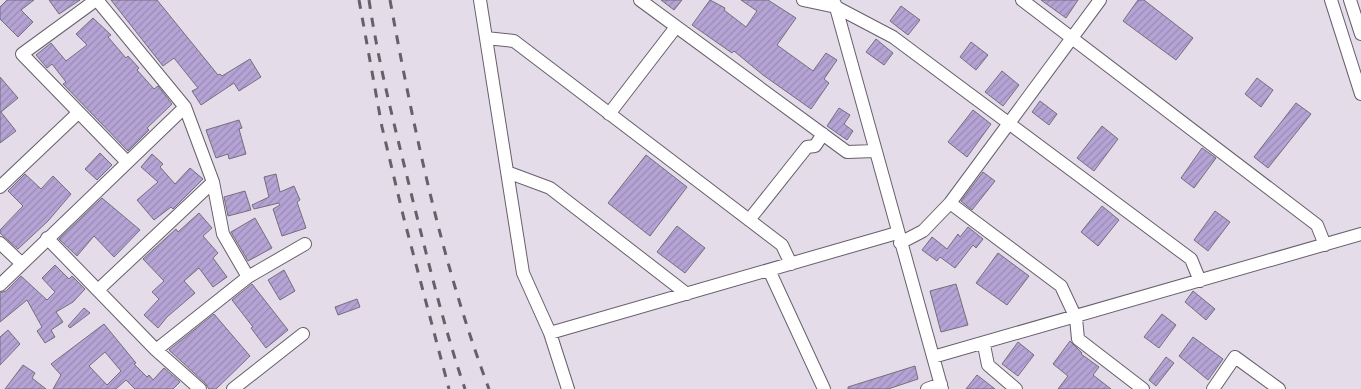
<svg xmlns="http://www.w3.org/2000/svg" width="1361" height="389" font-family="'PT Sans Narrow',sans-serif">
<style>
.building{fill:url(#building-hatch);stroke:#736f7c;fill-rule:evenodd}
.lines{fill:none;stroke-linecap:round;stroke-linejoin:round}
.minor-casing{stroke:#675f6b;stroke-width:14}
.minor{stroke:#fff;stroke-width:12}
.rail{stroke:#666169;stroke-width:3;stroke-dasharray:9 9;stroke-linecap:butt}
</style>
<defs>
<pattern id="building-hatch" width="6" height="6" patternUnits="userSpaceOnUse" patternTransform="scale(1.25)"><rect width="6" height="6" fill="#b4a3d4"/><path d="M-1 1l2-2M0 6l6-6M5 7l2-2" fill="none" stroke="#9a8bb5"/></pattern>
</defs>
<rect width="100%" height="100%" fill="#e5dcea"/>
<path class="building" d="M7,0H34L21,10L33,22L18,37L0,19V7Z
M49,0H80L59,14Z
M111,0H157L218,75L220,74L222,76L250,59L261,77L239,91L234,83L201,105L192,91L198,88L174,58L163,66Z
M661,0H682L674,10Z
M710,0L725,8L724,10L746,27L757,11L741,0H768L796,18L777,45L813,71L826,53L837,60L824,79L829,83L811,109L763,75L734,51L732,53L692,25Z
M1041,0H1078L1066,18Z
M1138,0H1144L1193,38L1176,60L1123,21Z
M901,6L920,20L908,35L890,21Z
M93,18L111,35L108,37L126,58L128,56L139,68L137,70L154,89L158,86L172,104L147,128L149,130L128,151L65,86L63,84L66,82L52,64L47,68L36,55L51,43L66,61L87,45L76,34Z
M876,39L893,53L884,65L866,52Z
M971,42L988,55L976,70L960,57Z
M1002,71L1019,85L1003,106L985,92Z
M0,77L18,98L1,112L16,131L0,143Z
M1257,78L1273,90L1261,107L1245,94Z
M1040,101L1057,114L1049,125L1032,112Z
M1296,103L1311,114L1268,168L1254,157Z
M839,108L850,115L844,124L853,131L847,140L827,126Z
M973,110L991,124L967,157L948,142Z
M239,120L242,128L239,129L246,154L229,159L228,154L216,158L206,130Z
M1102,126L1118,139L1094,171L1077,158Z
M1202,148L1216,158L1194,188L1181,178Z
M100,153L112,165L97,180L85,169Z
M152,154L163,164L160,167L175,184L190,168L203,179L173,209L171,207L154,220L137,200L158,182L141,167Z
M646,155L687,187L650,236L608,203Z
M983,172L995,181L972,210L961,201Z
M25,174L41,189L53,176L71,194L48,221L18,249L0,233V230L23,206L8,191Z
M276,174L280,192L294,186L300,200L297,202L306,228L282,236L273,209L280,205L279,203L254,209L252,205L269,197L264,177Z
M245,191L251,210L228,216L224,197Z
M102,198L140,230L114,257L94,236L77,256L59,239Z
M1102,206L1119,220L1098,246L1081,232Z
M1215,211L1230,222L1208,251L1194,240Z
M199,213L212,228L203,236L218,253L213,258L227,277L213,287L199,268L184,281L195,293L167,317L158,328L144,315L159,299L152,292L164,281L143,259L176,229L178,232Z
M255,218L272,248L248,261L231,232Z
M677,226L705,248L685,273L657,252Z
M968,227L983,239L976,248L973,245L955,268L940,257L937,261L922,250L932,237L947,249L958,234L960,237Z
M998,253L1029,276L1007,305L976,283Z
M55,265L69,279L72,276L85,289L73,302L56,312L63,322L51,330L55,337L45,343L37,331L42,327L27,300L0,322V293L6,291L21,276L47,300L55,292L42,278Z
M284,270L295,291L280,300L268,280Z
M252,284L288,330L266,348L251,328L253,327L232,300Z
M956,284L968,325L941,332L930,291Z
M1193,291L1215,309L1206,320L1185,302Z
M357,299L360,307L338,315L335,307Z
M84,308L90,313L70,328L68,326Z
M214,314L250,356L216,389H209L205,383L169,350Z
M1162,314L1176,325L1159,348L1144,337Z
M104,324L136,363L134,364L147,377L149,375L153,380L164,368L180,382L173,389H135L126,380L116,389H53L61,375L51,364ZM105,352L121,371L107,385L89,366Z
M8,330L20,344L0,365V337Z
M1193,337L1223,359L1208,380L1179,356Z
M1070,341L1082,353L1081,354L1099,367L1093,375L1111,389H1058L1068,376L1053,364Z
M1018,342L1034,355L1018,376L1002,364Z
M1166,357L1174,363L1156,386L1149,380Z
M23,365L35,373L32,378L46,389H5Z
M915,366L918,379L888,389H848V387Z
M977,375L995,389H966Z"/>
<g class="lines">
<defs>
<path id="minor" d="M96,0L22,54L127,162
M97,0L185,107L213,182L223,234L248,277
M480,0L523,273L550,333L568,389
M640,0L847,152L875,151
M803,0L836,7L893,37L1191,259L1200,281
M1022,0L1317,225L1325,245
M1331,0L1361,94
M1350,0L1361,34
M835,4L942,389
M486,38L514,41L782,245L791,264
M609,114L676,27
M507,172L550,188L687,294
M0,187L78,113
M950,203L1061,286L1076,318L1078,339L1143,389
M749,220L807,147L815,146L823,134
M47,238L156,350L200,389
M0,243L21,263
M900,243L923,231L950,203L1100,0
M769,270L824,389
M0,285L185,107
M99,289L213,182
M550,333L897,233
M984,345L988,365L1016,389
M156,350L248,277L305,244
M933,357L1361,234
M233,389L303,334
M927,389L941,384
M1213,389L1235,357L1279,389"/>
</defs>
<use href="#minor" class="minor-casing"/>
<use href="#minor" class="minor"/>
<path class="rail" d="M359,0L382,127L404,219L449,389
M369,0C379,68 397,135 413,201C429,264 444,328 465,389
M390,0C414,131 442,264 489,389"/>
</g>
</svg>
